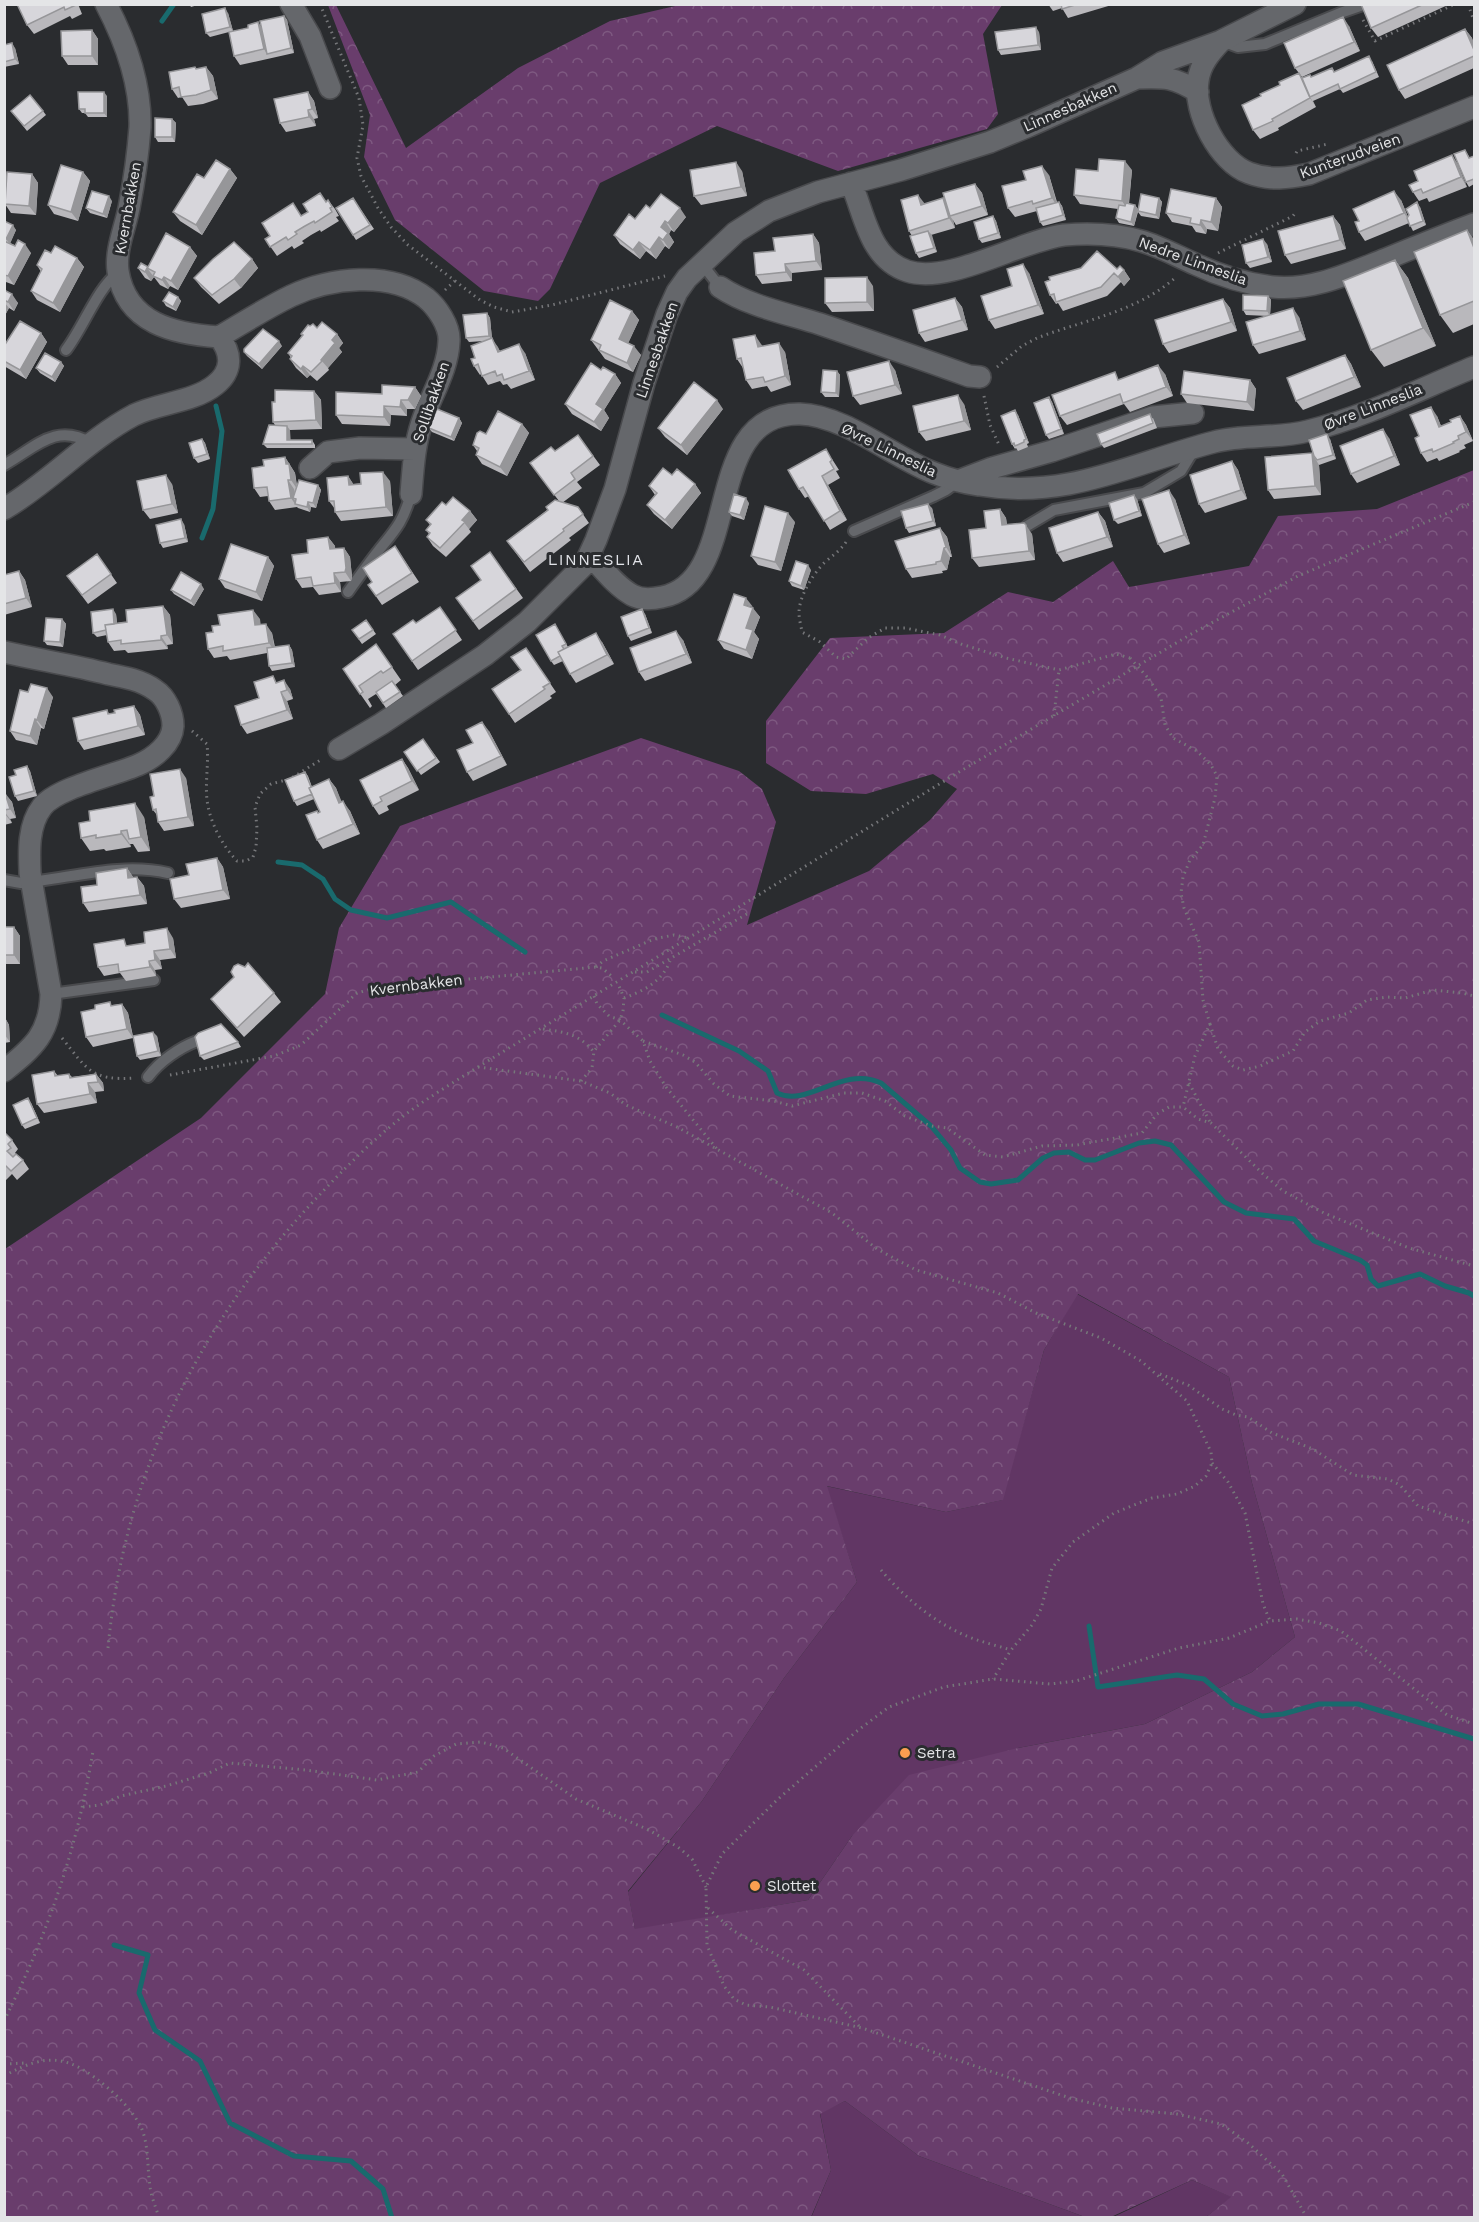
<svg xmlns="http://www.w3.org/2000/svg" width="1479" height="2222" font-family="'Work Sans',sans-serif">
<style>
.green{fill:#613664}
.forest{fill:url(#forest-crowns);fill-rule:evenodd}
.lines{fill:none;stroke-linecap:round;stroke-linejoin:round}
.stream{stroke:#196a6d;stroke-width:5}
.lane-casing{stroke:#494a4d;stroke-width:14}
.street-casing{stroke:#494a4d;stroke-width:24}
.path{stroke:#76777a;stroke-width:3;stroke-dasharray:1.5 4.5;stroke-linecap:butt}
.lane{stroke:#65676b;stroke-width:10}
.street{stroke:#65676b;stroke-width:21}
.path-bridge{stroke:#76777a;stroke-width:3;stroke-dasharray:1.5 4.5;stroke-linecap:butt}
.wall{fill:#b9b8bc}
.shaded-wall{fill:#969699}
.building{fill:#d7d6db;stroke:#969699;stroke-width:1.5}
.poi-dot{fill:#fa9f50;stroke:#2a2c2f;stroke-width:2}
.labels{text-anchor:middle;dominant-baseline:central;stroke-width:6;stroke-linejoin:round;paint-order:stroke}
.street-label{font-size:15px;fill:#e4e5e7;stroke:#2a2c2f}
.poi-label{font-size:15px;fill:#e4e5e7;stroke:#2a2c2f;text-anchor:start}
.neighbourhood-label{font-size:16px;letter-spacing:1.5px;fill:#e2e4e9;stroke:#2a2c2f}
</style>
<defs>
<pattern id="forest-crowns" width="20" height="18" patternUnits="userSpaceOnUse" patternTransform="scale(1.5)"><rect width="20" height="18" fill="#693d6c"/><path d="M2 6a3 3 0 1 1 6 0M12 15a3 3 0 1 1 6 0" fill="none" stroke="#7e5981"/></pattern>
</defs>
<rect width="100%" height="100%" fill="#2a2c2f"/>
<path class="green" d="M1077,1294L1229,1377L1252,1483L1295,1637L1252,1672L1145,1724L1018,1748L852,1836L808,1900L635,1930L628,1892L702,1801L784,1678L857,1582L826,1486L946,1512L1002,1500L1044,1350Z
M845,2101L919,2156L1085,2217L811,2218L831,2170L820,2113Z
M1192,2180L1232,2197L1206,2217L1111,2218Z"/>
<path class="forest" d="M328,5H336L337,7L406,148L518,68L610,21L684,4L1002,5L983,34L998,114L987,129L838,171L717,126L600,183L550,289L538,301L484,291L395,220L364,157L370,115Z
M1474,470V2217H1206L1231,2197L1192,2180L1111,2217H1085L919,2156L845,2101L820,2114L831,2170L811,2217H5V1249L201,1118L325,994L339,928L400,826L641,738L739,771L762,789L776,822L747,925L869,871L930,820L957,789L933,774L866,794L811,791L766,763V721L830,638L944,633L1008,592L1053,602L1113,561L1129,587L1249,566L1278,516L1377,509ZM1078,1294L1229,1377L1252,1483L1295,1637L1252,1672L1145,1724L1018,1748L909,1775L852,1836L808,1900L635,1929L628,1891L702,1801L784,1678L857,1582L827,1486L946,1512L1003,1500L1044,1350Z"/>
<g class="lines">
<path class="stream" d="M162,21L174,4
M202,538L213,509L222,431L216,406
M278,862L302,865L323,879L335,899L351,910L387,918L451,902L525,952
M662,1015L739,1051L768,1071L777,1093C808,1108 842,1065 881,1083L931,1126L951,1150L960,1168L980,1182L991,1184L1018,1180L1043,1158L1054,1153L1069,1152L1085,1160H1095L1139,1143L1155,1141L1171,1145L1224,1202L1246,1213L1294,1219L1314,1241L1360,1260L1367,1265L1371,1279L1378,1286L1420,1274L1445,1286L1469,1293L1474,1296
M1089,1626L1098,1687L1177,1675L1204,1679L1233,1704L1262,1716L1283,1714L1319,1704H1358L1474,1739
M114,1945L148,1955L139,1993L155,2030L200,2061L230,2123L294,2156L351,2161L383,2189L392,2218"/>
<defs>
<path id="lane" d="M1222,41L1238,47L1265,44L1343,12L1363,5
M702,264L720,287
M66,350C83,328 98,287 118,273
M4,465C35,448 55,422 91,443
M1027,526L1054,510L1144,493L1181,471L1195,448
M854,531L934,496L946,490L957,482
M348,592C358,578 368,564 379,550C396,529 403,522 411,494
M4,880L21,883C69,879 119,862 168,873
M51,994L154,980
M148,1077C160,1061 179,1048 197,1041"/>
<path id="street" d="M291,4L310,36L330,88
M1221,41C1210,53 1200,64 1198,81C1193,112 1219,162 1249,173C1270,181 1289,178 1309,174L1474,107
M1138,78C1166,77 1174,77 1198,92
M851,183C865,215 869,258 907,271C949,285 1019,241 1064,235C1088,233 1117,234 1141,241C1159,246 1177,256 1195,264C1218,275 1247,284 1273,287C1313,291 1350,273 1386,259C1415,247 1445,235 1474,224
M720,287C748,306 789,314 820,324C870,341 919,358 969,376L980,377
M219,337C243,323 266,308 291,296C329,278 390,270 426,298C437,307 450,326 449,341C448,370 431,395 422,422C414,446 413,470 411,494
M310,468L328,452L360,448L415,449
M958,481L992,468L1052,451L1153,417L1193,413
M4,509C50,482 87,440 134,415C158,403 194,402 215,385C233,371 232,353 219,337C175,334 126,324 118,271C115,251 125,228 129,208C134,182 138,154 140,127C141,83 126,42 106,4
M590,555C603,569 616,586 632,595C641,600 653,599 662,597C745,581 699,412 800,414C844,415 893,457 934,473C949,479 964,483 979,485C1068,500 1132,463 1214,442C1244,434 1277,439 1308,431C1365,417 1420,389 1474,367
M4,652C39,660 74,665 108,674C124,677 141,680 155,690C166,697 173,713 173,726C172,744 154,758 138,765C115,775 56,788 42,807C28,825 29,851 30,873L51,994C50,1033 34,1047 4,1071
M339,749L381,724L485,655L527,622L585,564L596,540L615,489L644,383L667,314L677,292L687,278L736,232L769,211L818,192L901,170L990,142L1029,126L1137,78L1163,62L1221,41L1295,4"/>
</defs>
<use href="#lane" class="lane-casing"/>
<use href="#street" class="street-casing"/>
<path class="path" d="M320,4L359,98L363,125L357,158L361,176L378,208L391,227L408,245L480,300L494,307L512,312L552,305L665,276
M1468,4L1474,21
M1363,20L1375,41L1455,4
M1296,153L1297,151L1328,144
M1218,253L1293,216L1296,212
M445,290L455,281
M997,367L1022,346L1037,338C1084,320 1137,312 1176,277
M984,396L990,425L1000,447
M846,542C840,551 833,555 825,562C813,574 799,596 799,613C799,619 801,626 802,632L820,642L836,657L846,659L868,638L885,628H905L940,635L961,644L1006,658L1059,670L1116,654L1130,658
M1149,679L1161,698L1165,725L1173,738L1197,751L1211,765L1217,776L1215,798L1203,845L1190,860L1183,877L1181,893L1184,908L1199,942L1203,1000L1210,1024L1195,1056L1183,1107
M1054,716L1059,670
M192,731L207,744C209,762 205,781 207,800C210,823 222,845 237,861H246L253,857L256,847L257,828L255,807L260,794L271,784L290,779L322,759
M596,967L603,961L654,939L674,935L689,938
M635,972H647L747,914
M594,996L597,1004L609,1016L620,1020L643,1041L650,1061L666,1087L717,1149
M624,998C643,991 662,982 670,961
M1210,1024L1218,1049L1233,1066L1243,1070L1260,1066L1293,1051L1305,1032L1320,1021L1349,1013L1367,1000L1387,997L1405,998L1433,990L1462,993L1474,996
M543,1029C564,1032 579,1034 593,1051
M62,1038C87,1069 91,1081 134,1078
M643,1041L683,1055L695,1062L714,1084L730,1096L774,1101L792,1106L844,1093H862L885,1101L905,1116L931,1126L947,1128L985,1155L1003,1157L1042,1146L1077,1145L1142,1133L1157,1114L1169,1107H1183L1198,1119L1211,1123L1263,1174L1283,1191L1324,1213L1409,1248L1474,1266
M478,1067L581,1081L610,1093L626,1105L677,1127L832,1213L877,1249L916,1270L998,1293L1036,1313L1101,1338L1141,1361L1187,1401L1211,1452L1212,1463L1206,1476L1195,1486L1177,1494L1152,1498L1114,1513L1073,1542L1052,1568L1041,1609L1032,1625L1011,1650L993,1679
M170,1075L274,1056L301,1045L357,993L375,988L596,967L602,968L614,978
M581,1081L592,1068L594,1051L620,1020L623,1011L624,998L619,986
M1189,1083L1210,1122
M1160,1374L1188,1385L1222,1409L1236,1415L1248,1417L1272,1433L1313,1449L1353,1475L1388,1479L1400,1485L1418,1506L1474,1524
M1212,1463L1228,1482L1245,1513L1263,1604L1270,1621
M881,1570C903,1596 930,1619 962,1634C977,1641 995,1645 1011,1650
M108,1648C124,1477 195,1330 310,1205C340,1173 371,1141 406,1114C429,1097 454,1082 478,1067L954,775L1193,633L1298,576L1474,502
M83,1807L100,1805L121,1796L166,1786L209,1773L230,1763L306,1770L377,1780L418,1772L434,1756L456,1744L481,1742L503,1748L576,1799L647,1829L678,1847L692,1859L706,1887
M708,1908L732,1930L804,1970L860,2027
M4,2021C49,1931 77,1849 93,1751
M4,2064L25,2063
M4,2076C49,2051 70,2056 108,2088C120,2098 134,2113 141,2127C149,2145 147,2167 150,2186C151,2197 156,2207 159,2218
M1307,2218L1282,2174L1247,2142L1221,2124L1177,2114L1112,2108L1070,2098L862,2028L770,2007L746,2005L734,1999L724,1986L707,1945L706,1887L722,1854L778,1799L857,1731L889,1707L944,1687L993,1679L1050,1684L1076,1681L1179,1648L1229,1638L1270,1621L1297,1619L1319,1623L1341,1631L1447,1715L1474,1724"/>
<use href="#lane" class="lane"/>
<use href="#street" class="street"/>
<path class="path-bridge" d="M1130,658L1149,679"/>
</g>
<path class="wall" d="M17,4H78L82,14L72,19L70,16L34,34L27,25Z
M189,4H201L191,7Z
M1048,4H1115L1068,18L1062,8L1053,11Z
M1361,4H1450L1378,37L1371,28Z
M228,13L233,31L248,28L261,27L284,16L287,20L294,53L240,65L234,56L229,32L210,37L206,33Z
M1349,26L1360,51L1302,77L1295,68Z
M1465,29L1472,38L1474,45V68L1405,99L1399,90Z
M92,30L98,39V65H68L62,56Z
M1039,32L1041,50L1001,55L998,50Z
M4,45L15,48L19,64L4,67Z
M1372,61L1379,77L1343,93L1340,89L1313,101L1316,107L1278,128L1279,130L1260,139L1253,130L1261,96L1280,85L1302,78L1311,77L1332,68L1335,72Z
M206,67L213,76L218,99L203,104L188,106L182,97L178,98L172,89L197,69Z
M308,92L314,101L318,118L314,119L316,126L286,132L280,123Z
M107,96V117H88L85,113H82L79,109Z
M11,111H43L46,115L27,131Z
M172,119L176,123L175,142H158L155,137Z
M1465,150L1470,158L1474,157V184L1469,187L1466,182Z
M1452,155L1467,187L1429,202L1427,198L1419,201L1413,192L1418,181Z
M230,169L237,178L202,235L180,221L173,212L204,178Z
M1132,170L1129,204L1135,205L1138,209L1159,198L1162,202L1159,219L1141,216L1138,212L1134,226L1119,223L1116,218L1118,209L1080,204L1074,195L1098,171Z
M742,171L747,196L701,205L694,196Z
M83,172L90,181L78,221L54,214L48,205Z
M32,174L38,183L36,215L11,213L5,204Z
M1049,175L1057,202H1059L1062,206L1066,220L1043,226L1040,222L1037,211L1015,217L1008,208Z
M975,184L982,193L988,215L956,225L953,220L955,228L931,235L937,252L919,258L916,253L912,236L909,231L924,204L946,203Z
M320,193L326,202L328,200L335,209L339,216L336,217L339,221L321,232L320,230L311,235L302,241L304,243L294,249L292,246L277,256L265,239L308,212Z
M353,198L374,229L356,240L336,208Z
M1216,198L1222,207L1218,231L1207,229L1206,234L1196,232L1192,226L1172,222L1166,213Z
M1401,200L1408,217L1420,207L1426,225L1413,231L1409,223L1365,241L1359,232Z
M112,201L107,218L90,213L86,208Z
M650,208L686,217L674,232L671,230L669,234L674,242L669,249L665,246L656,259L646,251L640,259L620,244L614,235Z
M993,216L996,221L1001,238L982,243L979,239Z
M1333,216L1340,225L1346,249L1291,264L1285,255Z
M4,221L16,230L10,243L31,253L14,285L6,282L5,284L4,283Z
M1467,230L1474,240V324L1453,333L1440,315Z
M813,234L819,243L822,270L792,273V281L762,284L756,275L775,251Z
M1267,244L1272,262L1250,268L1246,263Z
M190,247L197,256L178,290L170,286L168,289L160,285L154,277L151,281L145,278L138,268L148,267Z
M51,253L77,258L84,267L60,312L37,300L31,291L41,272L37,265Z
M252,259L258,268L241,288L219,304L201,287L194,278Z
M1395,260L1408,278L1436,346L1384,367L1371,350Z
M1081,268L1124,270L1130,279L1124,286L1121,282L1107,296L1063,311L1058,303L1056,304L1050,295Z
M1029,273L1044,314L995,329L989,320L1012,286Z
M873,286L874,311L832,312L825,303Z
M4,290L18,303L14,311L9,308L4,317Z
M1268,296L1271,300L1270,315L1299,317L1306,340L1259,354L1253,345L1268,316L1246,315L1243,310Z
M178,297L181,301L176,311L166,306L163,301Z
M955,298L962,307L968,330L925,342L919,333Z
M1223,299L1230,308L1237,331L1169,353L1163,344Z
M632,311L639,320L628,343L641,355L633,372L605,359L591,340Z
M487,313L490,318L492,339L500,351L525,353L535,380L511,389L507,384L503,385L500,381L488,385L481,374L480,375L474,366L485,341L469,342L466,338Z
M310,326L317,328L337,334L343,343L339,348L342,352L328,368L329,370L317,381L310,375L307,378L296,368L290,359L291,358L288,353L302,336L301,334Z
M41,333L47,342L26,379L4,366V346Z
M761,344L762,346L785,352L791,385L771,392L767,386L752,389L746,380L743,368L737,359Z
M282,346L262,369L247,356L244,352Z
M1345,355L1351,364L1361,387L1303,410L1296,401Z
M61,362L64,366L55,382L40,373L36,368Z
M601,370L615,374L621,383L604,410L609,418L601,431L572,414L565,404Z
M895,370L902,394L860,405L853,396Z
M837,371L840,375L839,397H825L821,392Z
M1165,374L1173,396L1130,412L1124,404L1067,425L1060,416L1120,379Z
M1250,380L1256,389L1254,411L1187,403L1181,394Z
M415,387L421,396L415,409H407V416L391,415L390,426L342,424L336,415L382,394Z
M314,391L321,400L322,429L290,430V440H312L315,445V448H267L263,444L275,425L273,422L275,402Z
M1049,397L1052,402L1064,434L1049,439L1046,435Z
M964,404L971,430L926,441L919,432Z
M723,409L687,455L665,437L658,428Z
M1018,415L1029,443L1027,444L1028,447L1018,451L1016,448L1015,449L1012,444Z
M1437,416L1441,426L1451,422L1460,416L1466,425L1473,441L1464,445L1466,448L1459,451L1460,452L1439,461L1437,458L1427,462L1421,453L1419,436Z
M459,418L462,423L454,441L432,432L429,428Z
M1153,418L1157,428L1104,448L1101,444Z
M522,424L529,433L507,476L482,464L476,455L477,451L473,445L486,434Z
M578,435L600,465L577,482L582,488L562,503L578,507L589,523L569,538L571,540L530,572L507,541L559,501L530,463L555,451Z
M1389,438L1400,465L1357,483L1351,474Z
M202,439L205,443L210,459L198,463L194,458Z
M1330,439L1336,459L1319,465L1321,495L1274,499L1268,490L1312,453L1314,456Z
M285,457L295,473L297,485H318L321,490L316,508L311,507L310,512L298,508L297,507L275,510L269,501L268,496L260,497L254,488L264,466Z
M832,459L839,470L836,471L840,478L828,485L847,520L830,530L809,496L805,498L799,489Z
M1232,461L1238,470L1247,499L1205,513L1199,504Z
M672,475L695,484L701,493L672,529L654,514L647,505L655,495L649,486Z
M348,476L353,484L390,481L393,516L341,521L335,512V509L329,501Z
M172,484L178,513L150,519L143,510Z
M1137,499L1142,516L1118,524L1114,520Z
M1175,499L1190,544L1164,553L1158,544Z
M749,503L744,520L732,516L729,512Z
M446,505L470,511L477,520L469,529L471,532L446,557L433,546L427,537L429,534L426,530L430,525L426,520Z
M932,508L936,526L909,533L906,528Z
M1000,509L1006,518L1007,525L1032,534L1035,560L979,567L972,558L986,528Z
M1098,512L1105,521L1113,547L1063,562L1057,553Z
M795,522L781,571L758,565L751,556Z
M184,524L188,542L163,548L160,543Z
M940,528L947,537L952,557H950L947,570L942,571L943,573L912,578L906,569Z
M328,537L335,546V549L344,548L350,557L352,577L351,581L340,582L341,592L319,595L313,587L302,588L296,579L308,553Z
M395,546L419,582L382,605L368,585L372,582Z
M490,552L523,598L479,630L456,598L481,580Z
M97,554L117,583L88,604L67,576Z
M268,557L274,566L262,601L225,588L219,579Z
M811,570L804,590L792,586L789,581Z
M19,571L25,580L32,607L4,615V575Z
M204,589L194,606L174,594L171,590Z
M163,606L170,615L173,644L167,645L168,649L128,653L125,650L114,651L108,642L107,635L97,637L93,633L116,614L117,623L127,622Z
M440,607L462,640L418,670L393,634L416,623Z
M752,608L760,617L754,632L759,639L752,659L724,649L718,640Z
M645,614L652,633L631,641L628,636Z
M62,619L66,624L63,647L47,645L44,641Z
M260,619V624L272,633L275,647L289,645L292,650L295,667L272,671L269,666L267,653L230,660L227,656L214,658L208,649L213,632Z
M366,620L376,634L362,644L352,630Z
M555,624L568,647L602,642L614,664L576,683L570,674L563,661L554,665L551,661Z
M683,640L692,663L645,681L639,672Z
M376,644L401,680L395,685L403,696L386,708L376,694L368,699L372,706L370,708L343,669Z
M526,648L556,692L550,696L552,698L515,723L492,689L520,670Z
M278,682L290,689L293,699L287,701L293,719L247,734L241,725Z
M28,692L53,697L44,729L41,728L37,745L16,740L10,731Z
M134,706L140,715L145,735L84,750L78,741L107,710L109,714Z
M489,731L507,765L473,781L467,772L473,743Z
M423,739L440,762L421,775L404,752Z
M402,759L408,768L419,790L387,806L389,810L379,815L373,806Z
M27,766L30,771L37,796L18,801L15,796L16,775Z
M305,772L308,776L312,787L329,779L336,788L341,802L350,811L360,834L323,849L317,840L318,813L320,812L314,799L297,806L294,801Z
M186,778L194,826L164,831L158,822L157,815L153,810L154,796Z
M4,793L12,802L16,818L10,819L12,823L4,825Z
M144,817L150,851L138,852L133,844H130L131,847L106,851L104,849L90,851L81,838Z
M217,858L223,867L230,899L181,908L174,899L189,875Z
M127,868L133,877H137L144,886L147,904L89,912L83,903L97,885Z
M4,927H14L20,936V964H4Z
M173,938L176,958L160,960L162,969L155,970L156,976L126,981L120,973L104,976L98,967L129,946Z
M245,967L274,993L281,1002L244,1037L218,1008L211,999Z
M122,1004L128,1013L133,1036H157L161,1056L140,1060L137,1056L133,1038L93,1047L86,1037L112,1005Z
M4,1016L9,1025L10,1042L4,1043Z
M238,1042L241,1047L204,1060L200,1056Z
M54,1071L58,1076L69,1074L72,1077L96,1074L103,1083L104,1091L95,1092L97,1103L44,1113L37,1104Z
M31,1103L40,1123L25,1129L22,1125Z
M4,1132L12,1140L18,1149L15,1153L23,1160L29,1169L17,1180L12,1174L6,1180L4,1178Z"/>
<path class="shaded-wall" d="M225,8L228,13L233,31L230,27Z
M284,16L287,20L294,53L291,48Z
M1343,17L1349,26L1360,51L1354,42Z
M258,22L265,32L267,54L264,49Z
M1036,27L1039,32L1041,50L1038,45Z
M1465,29L1472,38L1474,45V50Z
M92,30L98,39V65L92,56Z
M12,43L15,48L19,64L15,59Z
M206,67L213,76L218,99L211,90Z
M1299,73L1305,82L1310,97L1316,107L1310,98Z
M104,92L107,96V117L104,113Z
M308,92L314,101L318,118L312,109Z
M308,110L314,119L316,126L309,117Z
M172,119L176,123L175,142L172,137Z
M1452,155L1458,164L1467,187L1461,177Z
M1125,161L1132,170L1128,210L1122,201Z
M736,162L742,171L747,196L741,187Z
M1042,166L1049,175L1058,208L1052,198Z
M230,169L237,178L202,235L196,225Z
M83,172L90,181L78,221L71,212Z
M32,174L38,183L36,215L29,206Z
M975,184L982,193L988,215L982,206Z
M1394,191L1401,200L1410,222L1404,213Z
M918,195L925,204L921,205Z
M109,196L112,201L107,218L103,214Z
M943,198L949,207L950,216L953,220L955,228L949,218Z
M1159,198L1162,202L1159,219L1156,215Z
M1216,198L1222,207L1218,231L1211,222Z
M1059,202L1062,206L1066,220L1063,215Z
M1417,202L1420,207L1426,225L1423,221Z
M1135,205L1138,210L1134,226L1131,222Z
M680,208L686,217L674,232L668,223Z
M993,216L996,221L1001,238L998,233Z
M1333,216L1340,225L1346,249L1340,240Z
M1201,220L1207,229L1206,234L1200,225Z
M665,221L671,230L669,234L674,242L669,249L663,240L661,227Z
M13,225L16,230L10,244L6,239Z
M1467,230L1474,240V248Z
M928,231L932,235L937,252L934,248Z
M813,234L819,243L822,270L816,261Z
M659,237L665,246L656,259L650,250Z
M1263,239L1267,244L1272,262L1268,257Z
M639,242L646,251L640,259L633,250Z
M25,244L31,253L14,285L8,276Z
M190,247L197,256L178,290L171,281Z
M77,258L84,267L60,312L53,303Z
M252,259L258,268L241,288L234,279Z
M1395,260L1408,278L1436,346L1423,328Z
M785,264L792,273V281L786,272Z
M1023,264L1029,273L1044,314L1038,305Z
M147,268L154,277L151,281L145,272Z
M1124,270L1130,279L1124,286L1118,277Z
M164,277L170,286L168,289L162,280Z
M867,277L873,286L874,311L867,302Z
M12,294L18,303L14,311L8,302Z
M1268,296L1271,300L1270,316L1267,311Z
M178,297L181,301L176,311L173,307Z
M955,298L962,307L968,330L962,320Z
M1223,299L1230,308L1237,331L1231,322Z
M4,302L9,308L4,317Z
M1293,308L1299,317L1306,340L1300,331Z
M632,311L639,320L626,348L619,339Z
M487,313L490,318L492,339L498,347L504,361L489,336Z
M41,333L47,342L26,379L20,370Z
M337,334L343,343L339,348L342,352L328,368L321,360L332,340Z
M755,335L761,344L764,356L758,347Z
M279,341L282,346L262,369L259,364Z
M779,343L785,352L791,385L785,376Z
M519,344L525,353L535,380L529,371Z
M634,346L641,355L633,372L627,363Z
M1345,355L1351,364L1361,387L1354,377Z
M889,361L895,370L902,394L895,385Z
M61,362L64,366L55,382L52,377Z
M1158,365L1165,374L1173,396L1166,387Z
M303,366L310,375L307,378L301,369Z
M837,371L840,375L839,397L836,393Z
M615,374L621,383L604,410L609,418L601,431L594,422L596,404Z
M1250,380L1256,389L1254,411L1247,402Z
M415,387L421,396L415,409L408,400Z
M314,391L321,400L322,429L316,420Z
M958,395L964,404L971,430L964,421Z
M1049,397L1052,402L1064,434L1061,429Z
M401,400L407,409V416L400,407Z
M717,400L723,409L687,455L681,445Z
M384,406L391,415L390,426L384,417Z
M1431,407L1437,416L1445,436L1439,427Z
M1015,410L1018,415L1029,443L1026,439Z
M1460,416L1466,425L1473,441L1466,432Z
M459,418L462,423L454,441L451,437Z
M522,424L529,433L507,476L500,467Z
M287,426L290,430L291,445L287,440Z
M1383,429L1389,438L1400,465L1394,456Z
M1327,434L1330,439L1336,459L1333,455Z
M202,439L205,443L210,459L207,454Z
M1312,453L1319,465L1321,495L1315,486Z
M285,457L295,473L297,489L291,480L286,464Z
M1232,461L1238,470L1247,499L1241,490Z
M383,472L390,481L393,516L386,507Z
M166,475L172,484L178,513L172,504Z
M348,476L354,485H349Z
M822,476L828,485L847,520L840,511Z
M288,480L294,489L296,499L293,498L296,502L295,504L297,507L291,498Z
M695,484L701,493L672,529L665,520Z
M318,485L321,490L316,508L313,503Z
M1169,490L1175,499L1190,544L1184,535Z
M1134,495L1137,499L1142,516L1139,511Z
M746,498L749,503L744,520L740,515Z
M308,502L311,507L310,512L307,507Z
M928,504L932,508L936,526L933,521Z
M1000,509L1006,518L1008,534L1002,525Z
M470,511L477,520L469,529L462,520Z
M1098,512L1105,521L1113,547L1107,537Z
M788,513L795,522L781,571L775,562Z
M181,519L184,524L188,542L185,538Z
M1026,525L1032,534L1035,560L1029,551Z
M940,528L947,537L952,557L946,547Z
M328,537L335,546L336,558L330,549Z
M344,548L350,557L352,577L351,581L345,572Z
M944,548L950,557L947,570L941,561Z
M268,557L274,566L262,601L256,592Z
M808,565L811,570L804,590L801,586Z
M19,571L25,580L32,607L26,598Z
M334,573L340,582L341,592L335,583Z
M201,584L204,589L194,606L191,601Z
M746,598L753,607L744,605Z
M163,606L170,615L173,644L167,635Z
M753,608L760,617L754,632L759,639L752,659L746,650V628Z
M113,609L116,614L118,633L115,628Z
M642,609L645,614L652,633L649,628Z
M253,610L260,619L262,634L255,625Z
M62,619L66,624L63,647L60,642Z
M266,624L272,633L275,652L269,643Z
M676,631L683,640L692,663L686,654Z
M596,633L602,642L614,664L607,655Z
M161,636L167,645L168,649L161,640Z
M289,645L292,650L295,667L292,663Z
M284,680L290,689L293,699L287,690Z
M47,688L53,697L44,729L37,720Z
M281,692L287,701L293,719L287,710Z
M134,706L140,715L145,735L138,726Z
M35,719L41,728L37,745L30,736Z
M482,722L489,731L507,765L501,756Z
M402,759L408,768L419,790L412,781Z
M27,766L30,771L37,796L34,791Z
M180,769L186,778L194,826L188,817Z
M329,779L336,788L346,812L339,803Z
M5,793L12,802L16,818L10,809Z
M343,801L350,811L360,834L353,824Z
M135,803L144,817L150,851L141,837Z
M4,811L10,819L12,823L5,814Z
M121,831L130,844L131,847L121,834Z
M217,858L223,867L230,899L223,890Z
M127,868L133,877L128,878Z
M137,877L144,886L147,904L140,895Z
M14,927L20,936V964L14,955Z
M167,928L173,938L176,958L170,949Z
M154,951L160,960L162,969L155,960Z
M149,961L155,970L156,976L150,967Z
M122,1004L128,1013L133,1038L127,1029Z
M4,1016L9,1025L10,1042L4,1034Z
M153,1032L157,1036L161,1056L158,1051Z
M96,1074L103,1083L104,1091L98,1082Z
M88,1083L95,1092L97,1103L90,1094Z
M28,1098L31,1103L40,1123L37,1118Z"/>
<path class="building" d="M17,4H76V5L65,10L64,7L27,25Z
M1061,4H1078L1062,9Z
M1361,4H1424L1371,28Z
M225,8L230,27L206,33L202,14Z
M284,16L291,48L267,54L260,21Z
M1343,17L1354,42L1295,68L1284,43Z
M258,22L264,49L234,56L229,32L248,28V25Z
M1036,27L1038,45L998,50L995,32Z
M1465,29L1474,50V56L1399,90L1387,65Z
M92,30V56H62L61,31Z
M12,43L15,59L4,62V45Z
M1369,56L1376,72L1340,89L1338,84L1310,97L1302,78L1310,75L1311,77L1332,68L1334,72Z
M195,67L196,69L206,67L211,90L196,95L181,97L179,87L172,89L169,72Z
M1299,73L1310,98L1272,119L1273,121L1253,130L1242,105L1261,96L1260,94L1280,85L1279,82Z
M78,92H104V113H85V109H79Z
M308,92L312,109L308,110L309,117L280,123L274,99Z
M30,95L43,111L24,126L11,111Z
M155,118L172,119V137H155Z
M1465,150L1469,158L1474,156V179L1466,182L1454,154Z
M1452,155L1461,177L1423,193L1421,189L1413,192L1409,185L1418,181L1414,171Z
M1099,159L1125,161L1122,201L1074,195L1076,169L1098,171Z
M216,160L230,169L196,225L173,212L197,174L204,178Z
M736,162L741,187L694,196L690,170Z
M61,165L83,172L71,212L48,205Z
M1042,166L1052,198L1033,204L1032,201L1008,208L1002,186L1026,180L1023,171Z
M7,172L32,174L29,206L5,204Z
M975,184L982,206L950,216L943,193Z
M1171,189L1216,198L1211,222L1201,220L1200,225L1190,223L1191,218L1166,213Z
M92,191L109,196L103,214L86,208Z
M1394,191L1404,213L1359,232L1355,222L1359,221L1353,209Z
M320,193L326,202L328,200L332,207L330,208L332,212L315,223L314,221L305,226L295,232L297,234L288,240L286,237L270,247L265,239L270,236L262,223L293,203L301,216L308,212L303,204Z
M661,194L680,208L668,223L665,221L661,227L668,233L663,240L659,237L650,250L639,242L633,250L614,235L629,214L635,219L646,205L650,208Z
M1141,194L1159,198L1156,215L1138,211Z
M918,195L921,205L943,198L949,218L909,231L901,200Z
M353,198L370,225L353,235L336,208Z
M1059,202L1063,215L1040,222L1036,208Z
M1417,202L1423,221L1410,226L1407,218L1409,215L1406,209Z
M1126,203L1135,205L1131,222L1116,218L1119,205L1125,206Z
M993,216L998,233L979,239L974,222Z
M1333,216L1340,240L1285,255L1278,231Z
M4,221L13,225L6,239L4,238Z
M1467,230L1474,248V301L1440,315L1414,252Z
M928,231L934,248L916,253L910,236Z
M166,233L190,247L171,281L164,277L162,280L153,276L155,272L147,268L145,272L138,268L141,263L148,267Z
M813,234L816,261L785,264L786,272L756,275L754,253L775,251L773,238Z
M1263,239L1268,257L1246,263L1242,245Z
M18,240L25,244L8,276L4,275V241L15,246Z
M234,242L252,259L234,279L212,295L194,278L213,259Z
M55,246L77,258L53,303L31,291L42,269L37,265L45,250L51,253Z
M1097,251L1117,269L1120,266L1124,270L1118,277L1114,273L1101,287L1056,302L1054,294L1050,295L1045,282L1050,280L1049,277L1081,268Z
M1395,260L1423,328L1371,350L1343,281Z
M1023,264L1038,305L989,320L981,296L1012,286L1007,269Z
M867,277V302L825,303V278Z
M4,290L12,294L8,302L4,300Z
M169,292L178,297L173,307L163,301Z
M1243,295L1268,296L1267,311L1243,310Z
M955,298L962,320L919,333L913,310Z
M1223,299L1231,322L1163,344L1155,320Z
M610,300L632,311L619,339L634,346L627,363L599,350L601,345L591,340Z
M1293,308L1300,331L1253,345L1246,322Z
M487,313L489,336L466,338L463,315Z
M20,321L41,333L20,370L4,361V346Z
M322,322L337,334L332,340L335,343L321,360L322,361L311,372L303,366L301,369L290,359L292,356L288,353L303,335L301,334L308,325L310,326L313,324L317,328Z
M263,329L279,341L259,364L244,352V349Z
M755,335L758,347L779,343L785,376L765,382L763,377L746,380L741,358L737,359L733,339Z
M492,338L498,352L519,344L529,371L504,380L502,374L497,376L495,371L482,376L478,364L474,366L471,359L475,358L471,346Z
M45,353L61,362L52,377L36,368Z
M1345,355L1354,377L1296,401L1287,378Z
M889,361L895,385L853,396L847,372Z
M591,363L601,370L603,367L615,374L596,404L603,409L594,422L565,404Z
M1158,365L1166,387L1123,403L1120,394L1060,416L1052,395L1115,372L1118,380Z
M823,370L837,371L836,393L821,392Z
M1184,371L1250,380L1247,402L1181,394Z
M694,382L717,400L681,445L658,428Z
M382,385L415,387L408,400H401L400,407L384,406V417L336,415V392L382,394Z
M275,390L314,391L316,420L273,422L272,402H275Z
M958,395L964,421L919,432L913,406Z
M1049,397L1061,429L1046,435L1034,403Z
M1431,407L1439,427L1451,422L1450,420L1460,416L1466,432L1458,436L1459,439L1453,442L1454,443L1433,452L1432,449L1421,453L1415,438L1419,436L1410,415Z
M437,409L459,418L451,437L429,428Z
M1015,410L1026,439L1024,440V442L1015,446L1014,443L1012,444L1001,416Z
M498,411L522,424L500,467L476,455L479,448L473,445L477,433L480,431L486,434Z
M1150,414L1153,423L1101,444L1097,434Z
M269,425L287,426V440H312V444H263Z
M1383,429L1394,456L1351,474L1340,446Z
M1327,434L1333,455L1317,460L1314,456L1309,440Z
M578,435L593,456L571,473L575,479L554,495L530,463L551,447L555,451Z
M202,439L207,454L194,458L189,443Z
M826,449L832,460L830,462L834,469L822,476L840,511L824,521L803,487L799,489L788,470Z
M1312,453L1315,486L1268,490L1265,457Z
M285,457L286,464H289L291,480H288L291,498L269,501L267,487L254,488L252,468L264,466L263,460Z
M1232,461L1241,490L1199,504L1190,475Z
M663,468L672,475L677,469L695,484L665,520L647,505L657,493L649,486Z
M383,472L386,507L335,512L334,501H329L327,478L348,476L349,485L361,484L360,473Z
M166,475L172,504L143,510L137,481Z
M299,480L318,485L313,503L308,502L307,507L295,504L296,499L293,498Z
M1169,490L1184,535L1158,544L1142,499Z
M734,494L746,498L740,515L729,512Z
M1134,495L1139,511L1114,520L1109,503Z
M453,497L470,511L462,520L465,522L440,548L427,537L430,533L426,530L431,524L426,520L442,502L446,505Z
M555,500L578,507L583,514L563,529L564,531L524,562L507,541L548,510L546,507Z
M928,504L933,521L906,528L901,511Z
M765,506L788,513L775,562L751,556Z
M1000,509L1002,525L1024,523L1026,525L1029,551L972,558L969,530L986,528L984,511Z
M1098,512L1107,537L1057,553L1049,528Z
M181,519L185,538L160,543L156,525Z
M940,528L946,547L944,548L941,561L936,562V564L906,569L895,541Z
M328,537L330,549L344,548L346,568L345,572L334,573L335,583L313,586L311,577L296,579L292,555L308,553L307,540Z
M231,544L268,557L256,592L219,579Z
M395,546L412,573L376,596L368,585L372,582L363,568Z
M490,552L516,589L473,621L456,598L481,580L471,566Z
M97,554L111,574L82,595L67,576Z
M796,561L808,565L801,586L789,581Z
M19,571L26,598L4,604V575Z
M181,572L201,584L191,601L171,590Z
M734,594L746,598L744,605L753,608L746,628L753,630L746,650L718,640Z
M163,606L167,635L161,636V640L121,644V640L108,642L105,625L127,622L126,610Z
M440,607L456,630L412,661L393,634L413,620L416,623Z
M113,609L114,624L105,625L106,630L93,633L91,612Z
M642,609L649,628L628,636L621,617Z
M253,610L255,625L266,624L269,643L223,651V646L208,649L206,633L213,632L212,626L220,625L218,615Z
M46,618L62,619L60,642L44,641Z
M366,620L373,630L359,639L352,630Z
M555,624L566,644L562,646L564,649L558,652L560,656L551,661L536,635Z
M676,631L686,654L639,672L630,648Z
M596,633L607,655L570,674L558,652Z
M376,644L392,667L383,673L381,671L359,686L363,692L360,694L343,669Z
M289,645L292,663L269,666L267,648Z
M526,648L550,683L543,687L545,689L509,714L492,689L521,670L511,657Z
M273,676L276,683L284,680L287,690L281,692L287,710L241,725L235,706L259,698L254,682Z
M392,681L400,692L383,703L376,692Z
M31,684L47,688L37,720L35,719L30,736L10,731L20,690L28,692Z
M134,706L138,726L78,741L73,718L107,710L108,714L115,713L114,710Z
M482,722L501,756L467,772L457,750L473,743L466,730Z
M423,739L436,758L417,771L404,752Z
M402,759L412,781L380,797L382,801L373,806L360,780Z
M27,766L34,791L15,796L9,777L16,775L14,770Z
M180,769L188,817L158,822L156,809L153,810L150,797L154,796L150,774Z
M305,772L311,787L309,788L312,794L294,801L285,780Z
M329,779L339,803L343,801L353,824L317,840L306,815L317,811L318,813L320,812L309,788Z
M4,793H5L10,809L4,810Z
M135,803L141,837L129,839L127,830L121,831V834L96,838V835L81,838L79,823L90,821L89,811Z
M217,858L223,890L174,899L170,879L189,875L186,864Z
M127,868L128,878L137,877L140,895L83,903L81,887L97,885L96,873Z
M4,927H14V955H4Z
M167,928L170,949L154,951L155,960L149,961L150,967L119,972L118,964L98,967L94,944L124,939L126,946L145,943L144,932Z
M248,963L274,993L237,1028L211,999L234,977L231,972L234,966L238,964L245,967Z
M110,1002L111,1006L122,1004L127,1029L86,1037L81,1012L95,1009V1005Z
M221,1024L238,1042L200,1056L195,1037L198,1033Z
M153,1032L158,1051L137,1056L133,1036Z
M54,1071L55,1076L69,1074L70,1078L96,1074L98,1082L88,1083L90,1094L37,1104L32,1075Z
M28,1098L37,1118L22,1125L13,1105Z
M4,1132L12,1140L8,1144L11,1148L7,1151L13,1157L16,1154L23,1160L11,1171L5,1165L4,1166Z"/>
<g class="poi-dot">
<circle cx="905" cy="1753" r="6"/>
<circle cx="755" cy="1886" r="6"/>
</g>
<g class="labels">
<g class="street-label">
<text transform="translate(1070 107) rotate(-24)">Linnesbakken</text>
<text transform="translate(1350 156) rotate(-20)">Kunterudveien</text>
<text transform="translate(128 208) rotate(-80)">Kvernbakken</text>
<text transform="translate(1193 261) rotate(20)">Nedre Linneslia</text>
<text transform="translate(657 350) rotate(-71)">Linnesbakken</text>
<text transform="translate(431 402) rotate(-71)">Sollibakken</text>
<text transform="translate(1373 407) rotate(-21)">Øvre Linneslia</text>
<text transform="translate(889 450) rotate(26)">Øvre Linneslia</text>
<text transform="translate(416 985) rotate(-7)">Kvernbakken</text>
</g>
<g class="poi-label">
<text x="917" y="1753">Setra</text>
<text x="767" y="1886">Slottet</text>
</g>
<g class="neighbourhood-label">
<text x="596" y="559">LINNESLIA</text>
</g>
</g>
<rect width="1479" height="2222" fill="none" stroke="#e4e5e7" stroke-width="12"/>
</svg>
